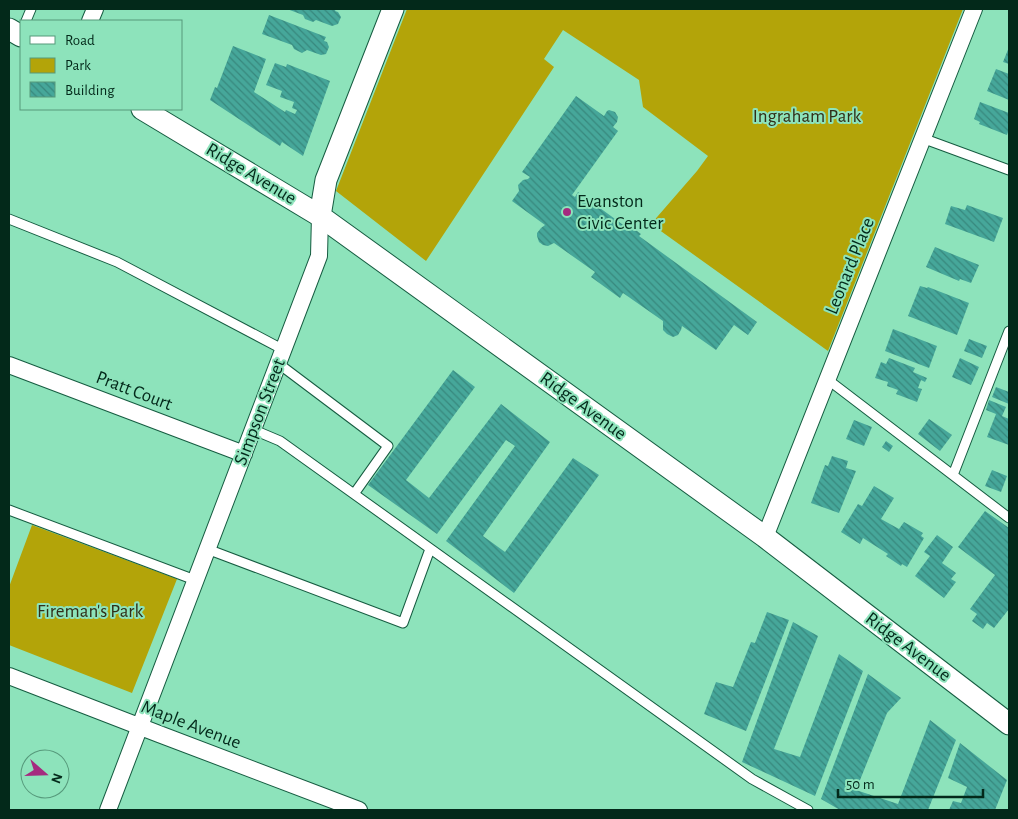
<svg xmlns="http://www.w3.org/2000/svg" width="1018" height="819" font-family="'Alegreya Sans',sans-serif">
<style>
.green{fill:#b3a409}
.building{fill:url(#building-back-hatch)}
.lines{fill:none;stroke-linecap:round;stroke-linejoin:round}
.service-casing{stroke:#165c41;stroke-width:11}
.minor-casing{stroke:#165c41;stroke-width:18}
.tertiary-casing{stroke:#165c41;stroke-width:23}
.service{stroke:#fff;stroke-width:9}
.minor{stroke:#fff;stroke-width:16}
.tertiary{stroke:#fff;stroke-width:21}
.poi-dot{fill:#a52b7f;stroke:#8de3bb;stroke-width:2}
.labels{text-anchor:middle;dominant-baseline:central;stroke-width:4;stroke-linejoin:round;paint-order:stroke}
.park-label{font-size:19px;fill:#312e18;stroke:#8de3bb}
.street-label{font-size:19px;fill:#03291a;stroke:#8de3bb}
.poi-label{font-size:19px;fill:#03291a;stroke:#8de3bb;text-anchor:start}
</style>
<defs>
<pattern id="building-back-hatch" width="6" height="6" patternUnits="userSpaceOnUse" patternTransform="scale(1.25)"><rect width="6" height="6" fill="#46a79a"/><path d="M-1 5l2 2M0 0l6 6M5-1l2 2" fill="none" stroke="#38887d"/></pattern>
</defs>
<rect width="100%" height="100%" fill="#8de3bb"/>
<path class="green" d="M407,9H963L828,351L651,224L697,171L708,156L643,107L639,80L563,30L544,59L554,67L426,261L336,191Z
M32,525L177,579L132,693L9,645V587Z"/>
<path class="building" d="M287,9H336L335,11L338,12L341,17L338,24L332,26L316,20L313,22L305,19L303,15Z
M269,15L326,37L324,41L327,42L329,47L326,54L321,55L307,50L302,53L294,49L292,45L262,34Z
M233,46L266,59L254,92L285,112L286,110L295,114L297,110L292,108L294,102L280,97L282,91L266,85L275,63L286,67L287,64L330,81L303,156L282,142L280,146L210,100L215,87L217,88Z
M1009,47V64L1003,62Z
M996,69L1009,74V100L987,91Z
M576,96L604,116L607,111L609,110L615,112L618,117L617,122L613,127L618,131L572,195L575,197L578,192L626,227L628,224L641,234L639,236L757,322L748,335L734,325L716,350L682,326L681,330L678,335L673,337L667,334L663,330V321L623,293L620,298L591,277L595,272L554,243L548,246L543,245L539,242L537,236V233L541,228L545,225L512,201L519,191L518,185L523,180L528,179L530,177L522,172Z
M980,102L1009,113V129L1007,135L979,124L980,122L974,119Z
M967,205L1003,218L994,242L945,224L951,206L965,210Z
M935,247L979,265L971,283L960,279L959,281L926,267Z
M920,286L927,288L928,287L969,303L957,335L908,316Z
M893,329L937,346L929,368L885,351Z
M969,339L987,346L982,358L964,351Z
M889,358L915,368L913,372L927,378L925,382L921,380L918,388L922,389L917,402L896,394L898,390L887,386L888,382L875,378L881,362L886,364Z
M960,358L979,367L971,385L952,377Z
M453,370L475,387L406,480L429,498L501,404L550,442L483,536L505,552L573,458L599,475L514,593L446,541L515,446L506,440L437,534L368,485Z
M996,387L1009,392V404L992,397Z
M989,400L1006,407L1002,416L1009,419V445L987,437L996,414L986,410Z
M929,419L952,435L940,451L918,434Z
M854,420L872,427L864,446L846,439Z
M886,441L893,446L889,452L882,447Z
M832,456L848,461L846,468L856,471L839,513L811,503L825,465L828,466Z
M992,470L1007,476L1001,492L985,486Z
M874,486L894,498L881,519L899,529L904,522L923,533L921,536L924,538L907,567L902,564L901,566L886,556L888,554L863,538L860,544L841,532L858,504L862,506Z
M985,511L1009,528V609L994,628L987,623L983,629L972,621L977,614L970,609L995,575L958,547Z
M937,535L953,547L942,563L956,573L951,579L956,582L944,598L915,576L930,556L924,552Z
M767,612L789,620L746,731L704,714L716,682L733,687L751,642L755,643Z
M793,622L818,636L774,749L800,757L839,654L863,671L815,796L742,762Z
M868,674L901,698L887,713L856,790L898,804L930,720L956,740L928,810H840L821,799Z
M960,743L1007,780L995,810H949L953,801L961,803L967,787L948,778Z"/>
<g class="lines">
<defs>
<path id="service" d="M26,21L31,9
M922,138L1009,170
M9,219L117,262L284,350
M279,364L388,446L354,494
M827,379L1009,518
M254,430L280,441L752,779L808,810
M953,475L1009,331
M9,510L195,580
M207,549L403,623L430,549"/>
<path id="minor" d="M90,21L95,9
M9,365L244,454
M765,537L974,9
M9,676L159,734L359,810
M108,810L319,256L320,216"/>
<path id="tertiary" d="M9,29L21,36
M142,109L320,216L765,537L1009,724
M320,216L326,180L393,9"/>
</defs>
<use href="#service" class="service-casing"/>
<use href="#minor" class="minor-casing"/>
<use href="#tertiary" class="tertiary-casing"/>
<use href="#service" class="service"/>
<use href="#minor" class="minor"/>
<use href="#tertiary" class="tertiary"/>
</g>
<circle class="poi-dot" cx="567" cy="212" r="5"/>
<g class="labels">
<g class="park-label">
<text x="807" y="116">Ingraham Park</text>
<text x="90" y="611">Fireman's Park</text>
</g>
<g class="street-label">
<text transform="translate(251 174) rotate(31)">Ridge Avenue</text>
<text transform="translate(850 266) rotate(-68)">Leonard Place</text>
<text transform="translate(134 391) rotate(21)">Pratt Court</text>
<text transform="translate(583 406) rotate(36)">Ridge Avenue</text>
<text transform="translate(260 412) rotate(-69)">Simpson Street</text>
<text transform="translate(908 647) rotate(37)">Ridge Avenue</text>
<text transform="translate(191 725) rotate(21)">Maple Avenue</text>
</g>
<g class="poi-label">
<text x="577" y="201">Evanston<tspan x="577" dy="22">Civic Center</tspan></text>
</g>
</g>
<rect width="1018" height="819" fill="none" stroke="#03291a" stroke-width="20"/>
<rect x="20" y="20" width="162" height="90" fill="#8de3bb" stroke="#56997b"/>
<rect x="30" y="36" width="25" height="8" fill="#ffffff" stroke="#56997b"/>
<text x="65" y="45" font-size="15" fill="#03291a">Road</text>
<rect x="30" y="58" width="25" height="15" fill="#b3a409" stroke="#56997b"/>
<text x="65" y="70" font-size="15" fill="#03291a">Park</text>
<rect x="30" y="82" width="25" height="15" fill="url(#building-back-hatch)" stroke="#56997b"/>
<text x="65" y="95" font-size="15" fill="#03291a">Building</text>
<g transform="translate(45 774) rotate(110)"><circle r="24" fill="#8de3bb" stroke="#56997b"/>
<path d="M0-4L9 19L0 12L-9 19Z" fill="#a52b7f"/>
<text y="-8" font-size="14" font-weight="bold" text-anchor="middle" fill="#03291a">N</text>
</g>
<path d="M838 789v8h145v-8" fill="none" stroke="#03291a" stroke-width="2.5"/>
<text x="846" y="789" font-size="15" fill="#03291a" stroke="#8de3bb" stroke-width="4" paint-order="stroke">50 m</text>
</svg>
